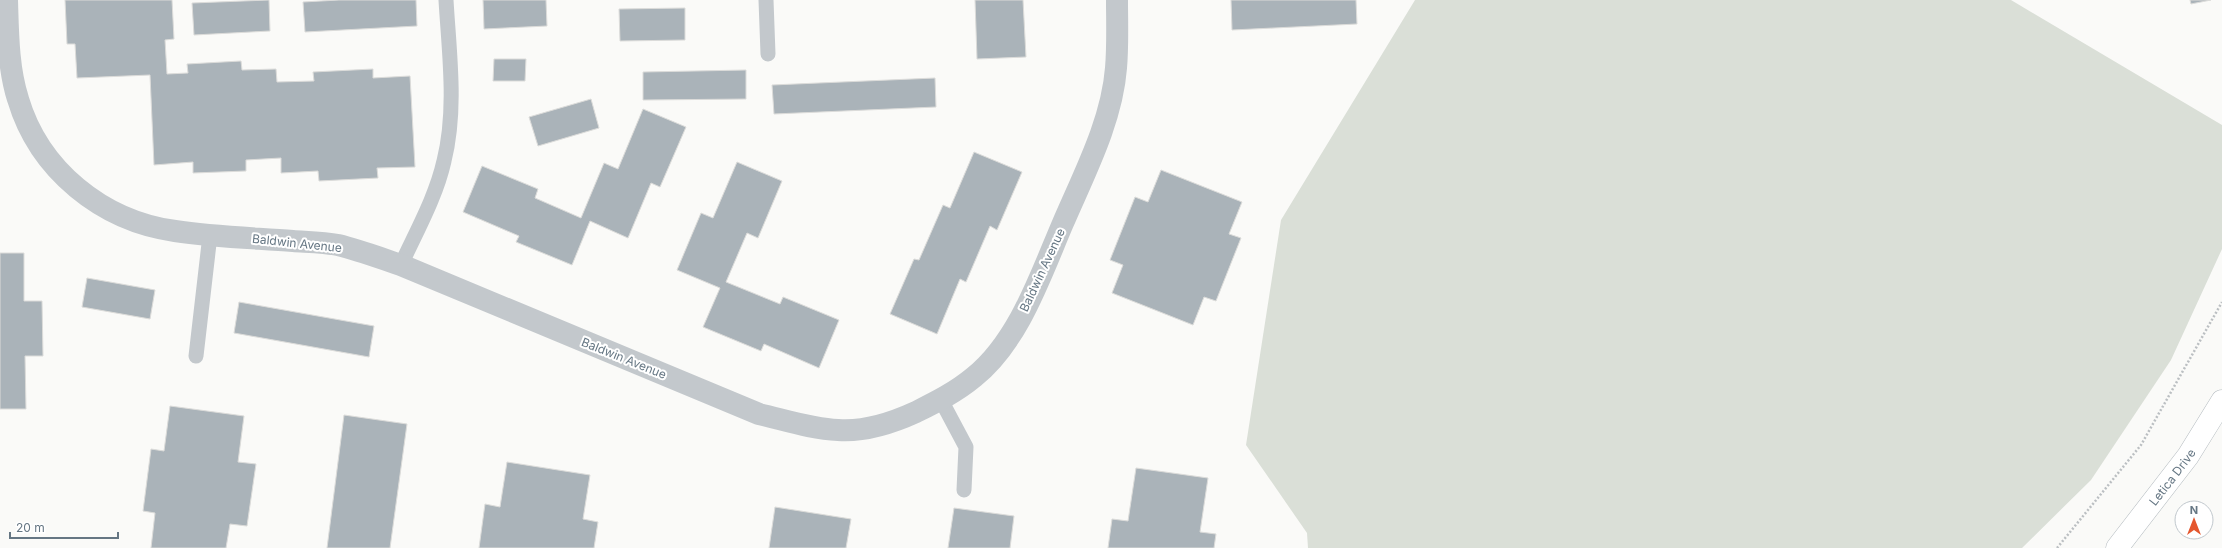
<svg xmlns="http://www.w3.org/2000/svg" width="2222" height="548" font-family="Inter,sans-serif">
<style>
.green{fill:#dadfd7}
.building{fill:#aab3b9;stroke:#dcdcda}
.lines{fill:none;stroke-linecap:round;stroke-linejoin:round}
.secondary-casing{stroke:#b3babf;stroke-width:23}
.path{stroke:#bbbfc2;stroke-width:2.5;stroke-dasharray:2 2;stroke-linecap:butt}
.lane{stroke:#c3c8cc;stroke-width:15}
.street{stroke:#c3c8cc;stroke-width:22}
.secondary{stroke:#fff;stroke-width:22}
.labels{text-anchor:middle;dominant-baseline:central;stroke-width:4;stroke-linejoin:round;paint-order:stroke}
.street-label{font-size:12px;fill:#657683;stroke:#fff}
</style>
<rect width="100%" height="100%" fill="#fafaf8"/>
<path class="green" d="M1415,0H2011L2222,125V249L2171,360L2091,480L2022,548H1308L1307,533L1246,445L1281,220Z"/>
<path class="building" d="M65,0H172L174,39L165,40L167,74L188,73L187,64L241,61L242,70L276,69L277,82L314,81L313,72L373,69V78L410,76L415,167L377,168L378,178L319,181L318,171L281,173V158L246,160V171L193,173V162L154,165L150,75L77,78L75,44H67Z
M269,0L270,31L194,35L192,3Z
M339,0H416L417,26L305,32L303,2Z
M483,0H546L547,26L484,29Z
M975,0H1023L1026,57L977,59Z
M1231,0H1356L1357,24L1232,30Z
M2190,0H2211L2191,4Z
M685,8V40L620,41L619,9Z
M494,59H526L525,81H493Z
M746,70V99L643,100V72Z
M935,78L936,107L774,114L772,85Z
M591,99L599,128L538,146L529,117Z
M643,109L686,127L660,187L651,183L628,238L590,221L572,265L516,242L519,236L463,212L482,166L538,189L535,198L581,218L604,163L618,169Z
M974,152L1022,172L997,230L990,226L966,282L960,279L937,334L890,314L914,259L919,260L943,205L950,208Z
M737,162L782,181L758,238L747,233L726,282L780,304L783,297L839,320L819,368L764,344L761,351L703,327L720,288L677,270L701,213L713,218Z
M1161,170L1242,202L1229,234L1241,238L1216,301L1204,297L1193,325L1112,293L1123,265L1110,260L1135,197L1148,202Z
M0,253H24V301H42L43,356H25L26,409H0Z
M87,278L155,290L150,319L82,307Z
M239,302L374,326L369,357L234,333Z
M170,406L244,416L238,462L256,464L247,526L230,524L226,548H151L155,513L143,511L151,449L164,451Z
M344,415L407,424L390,548H327Z
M507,462L590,475L583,519L598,522L594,548H479L485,504L500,507Z
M1136,468L1208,478L1200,532L1216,534L1214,548H1108L1112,519L1128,521Z
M775,507L851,519L846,548H769Z
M954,508L1014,516L1010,548H948Z"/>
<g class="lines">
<defs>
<g id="secondary">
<path id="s1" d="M2117,548L2188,456L2222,401"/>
</g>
</defs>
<use href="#secondary" class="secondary-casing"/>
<path class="path" d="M2057,548L2141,445L2222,302"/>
<path class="lane" d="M766,0L768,54
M401,265C416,232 436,197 444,161C457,109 449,52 446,0
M196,356L210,235
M941,400L966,447L964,490"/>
<path class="street" d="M7,0C8,32 8,68 18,99C39,170 102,221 175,231C214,237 254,238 293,241C307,242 323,242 338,245C359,250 380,258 401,265L759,414C785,420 812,429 838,430C864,432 892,423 916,412C936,402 956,392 974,377C1019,341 1041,274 1063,223C1084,174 1112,121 1116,68C1118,45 1117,22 1117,0"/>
<use href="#secondary" class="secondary"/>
</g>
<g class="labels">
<g class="street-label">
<text transform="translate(297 243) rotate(6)">Baldwin Avenue</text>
<text transform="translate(1042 270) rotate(-65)">Baldwin Avenue</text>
<text transform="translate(624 358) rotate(22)">Baldwin Avenue</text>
<text stroke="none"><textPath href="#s1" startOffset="90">Letica Drive</textPath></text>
</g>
</g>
<g transform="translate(2194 520)"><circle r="19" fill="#ffffff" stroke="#c1c8cd"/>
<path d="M0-3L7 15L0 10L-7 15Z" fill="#e4572e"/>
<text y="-6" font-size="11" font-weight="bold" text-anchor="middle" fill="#657683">N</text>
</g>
<path d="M10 532v6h108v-6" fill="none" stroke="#657683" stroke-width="2"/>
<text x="16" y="532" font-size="12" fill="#657683" stroke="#ffffff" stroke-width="3" paint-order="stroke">20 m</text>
</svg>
